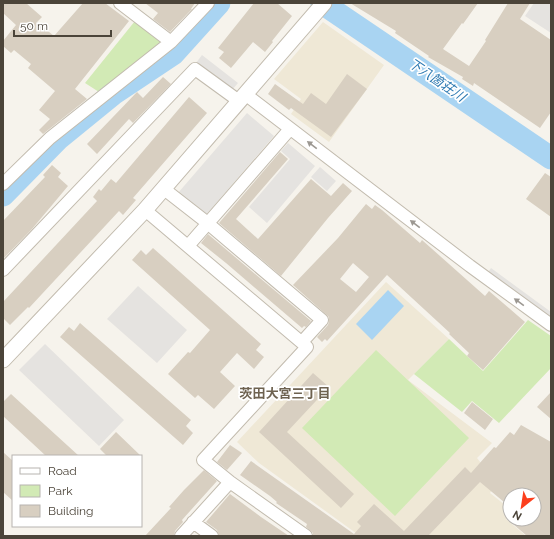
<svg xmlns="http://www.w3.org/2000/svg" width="554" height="539" font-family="Raleway,'Noto Sans JP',sans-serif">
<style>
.education{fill:#efe8d6}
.green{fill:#d2eab5}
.parking{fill:#e5e3e0}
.water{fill:#a9d4f2}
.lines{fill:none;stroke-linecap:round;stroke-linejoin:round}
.river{stroke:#a9d4f2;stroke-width:23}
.building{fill:#d8cfc1;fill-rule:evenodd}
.minor-casing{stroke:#c2bbae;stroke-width:14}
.tertiary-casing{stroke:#c2bbae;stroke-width:17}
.minor{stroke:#fff;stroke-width:12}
.tertiary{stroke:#fff;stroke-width:15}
.oneway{fill:#9c9892}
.labels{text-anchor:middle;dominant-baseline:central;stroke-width:3.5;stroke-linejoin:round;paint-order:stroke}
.water-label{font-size:13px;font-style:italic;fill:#2e7ab2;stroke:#fff}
.neighbourhood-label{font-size:13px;font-weight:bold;fill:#6e6250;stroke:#fff}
</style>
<rect width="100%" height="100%" fill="#f6f3ec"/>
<path class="education" d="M323,22L384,65L329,142L291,114L301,99L274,79Z
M386,282L449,339L408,380L492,443L477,458L497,483L490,493L510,509V515L506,519L526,536H360L259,463L237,442Z"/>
<path class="green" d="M135,21L161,42L99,92L85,83Z
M528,320L551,336V368L499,423L472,401L462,412L414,374L449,339L483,371Z
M376,350L469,438L395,516L302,428Z"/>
<path class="parking" d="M534,3H551V33L525,16Z
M202,55L238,83L232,90L196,63Z
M247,113L274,136L205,216L178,193Z
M288,143L315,166L267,223L249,207L290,159L281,151Z
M320,167L336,181L327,191L311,177Z
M491,268L551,312V321L487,274Z
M138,286L187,330L157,363L107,319Z
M45,344L124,420L99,446L19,370Z"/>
<path class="water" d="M388,290L404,306L372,340L356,324Z"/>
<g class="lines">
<path class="river" d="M322,3L551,158
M3,195L59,138L113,94L173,54L219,3"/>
</g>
<path class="building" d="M3,3H26L42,17L37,22L54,36L83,3H105L129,21L75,89L87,99L43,134L39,130L50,119L39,110L55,91L28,68L31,64L14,50L11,53L3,46V41L16,25L3,13Z
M145,3H195L191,9H192L170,32L153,19L158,13Z
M254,3H277L292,16L272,41L273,42L265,52L253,42L231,68L219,58L224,52L218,48Z
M350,3H478L463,24L462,23L443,49L469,66L486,41L485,40L508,3H530L520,19L551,40V112L540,128L474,83L473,86L462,79L463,77L428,57L429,56L395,33L396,31Z
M347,74L367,89L331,137L291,108L289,110L268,94L275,84L303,104L311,93L326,104Z
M163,77L171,84L133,123L129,119L97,154L87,144L137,92L143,98Z
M189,97L207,113L133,198L136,200L123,215L119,211L29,308L28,307L10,325L3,318V302L97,201L93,197L99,189L101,191L111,179L116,183Z
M280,152L288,159L236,219L258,239L311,179L331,196L343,183L352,191L328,218L281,276L219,223Z
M52,165L61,173L58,177L68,186L32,229L3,259V221L45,177L43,175Z
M545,173L551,177V217L526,199Z
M366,204L372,209L375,205L382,210L420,243L422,240L485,296L489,291L525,322L483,370L467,356L469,353L449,334L450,333L387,275L327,341L325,339L322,342L317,337L328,325L329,321V317L293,285L338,238ZM353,263L369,277L356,292L340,279Z
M208,234L209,235L311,321L306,327L304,326L302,328L226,263L201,243Z
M153,248L261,344L256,350L264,357L254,369L237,353L220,372L235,386L214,409L198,395L195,398L168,374L188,352L190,353L210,330L132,260L141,250L146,255Z
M80,323L191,420L186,426L193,433L183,445L60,337L69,327L74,331Z
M313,373L329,387L287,432L354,494L341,508L259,432Z
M551,392V419L537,407Z
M11,394L79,456H46L3,416V402Z
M472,402L493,419L485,430L464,413Z
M521,425L551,442V536H527L507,519H534V495H510V507L480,482L428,536H313V533L306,527L307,524L276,503L277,502L270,496L240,475L251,461L354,534L361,526L357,522L374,504L404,531L465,467L471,473L494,447L496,448L510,432L514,435Z
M116,432L141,456H107L100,449Z
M230,445L242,453L227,470L217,462Z
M3,452L13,461V501L3,492Z
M204,470L217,481L182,520L183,522L175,531L174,536H145L171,508L169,507L184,490Z
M230,494L261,517L289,536H219L217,530L206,522Z"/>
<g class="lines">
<defs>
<path id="minor" d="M120,3L171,42
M245,94L470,266L551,325
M3,184L50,138L171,42L208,3
M164,189L205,221L322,320L302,342
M145,210L307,347L203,460L230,482L306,536
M188,246L290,129
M3,270L195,69L239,101
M193,522L212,536
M181,536L230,482"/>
<path id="tertiary" d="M3,360L145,210L324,3"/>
</defs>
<use href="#minor" class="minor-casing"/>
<use href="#tertiary" class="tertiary-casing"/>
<use href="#minor" class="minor"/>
<use href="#tertiary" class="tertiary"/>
</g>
<defs><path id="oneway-solid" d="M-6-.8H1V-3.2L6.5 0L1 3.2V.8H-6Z"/></defs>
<g class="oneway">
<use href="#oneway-solid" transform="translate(312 145) rotate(-143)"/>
<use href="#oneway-solid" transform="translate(415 224) rotate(-143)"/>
<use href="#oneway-solid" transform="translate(519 302) rotate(-144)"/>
</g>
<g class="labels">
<g class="water-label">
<text transform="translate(437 80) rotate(34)">下八箇荘川</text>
</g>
<g class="neighbourhood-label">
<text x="285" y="393">茨田大宮三丁目</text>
</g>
</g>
<rect width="554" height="539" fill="none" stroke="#4b4439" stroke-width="8"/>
<rect x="12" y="455" width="130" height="72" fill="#ffffff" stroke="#b7b4b0"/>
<rect x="20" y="468" width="20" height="6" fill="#ffffff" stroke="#b7b4b0"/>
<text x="48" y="475" font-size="12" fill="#4b4439">Road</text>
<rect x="20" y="485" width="20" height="12" fill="#d2eab5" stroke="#b7b4b0"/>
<text x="48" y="495" font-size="12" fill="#4b4439">Park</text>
<rect x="20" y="505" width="20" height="12" fill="#d8cfc1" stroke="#b7b4b0"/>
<text x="48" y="515" font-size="12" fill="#4b4439">Building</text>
<g transform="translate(522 507) rotate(210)"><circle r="19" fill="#ffffff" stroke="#b7b4b0"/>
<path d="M0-3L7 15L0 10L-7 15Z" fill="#fc3f1d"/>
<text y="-6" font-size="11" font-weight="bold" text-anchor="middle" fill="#4b4439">N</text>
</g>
<path d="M14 30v6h97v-6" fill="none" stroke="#4b4439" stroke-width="2"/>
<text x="20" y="30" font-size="12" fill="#4b4439" stroke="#ffffff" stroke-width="3" paint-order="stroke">50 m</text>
</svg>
